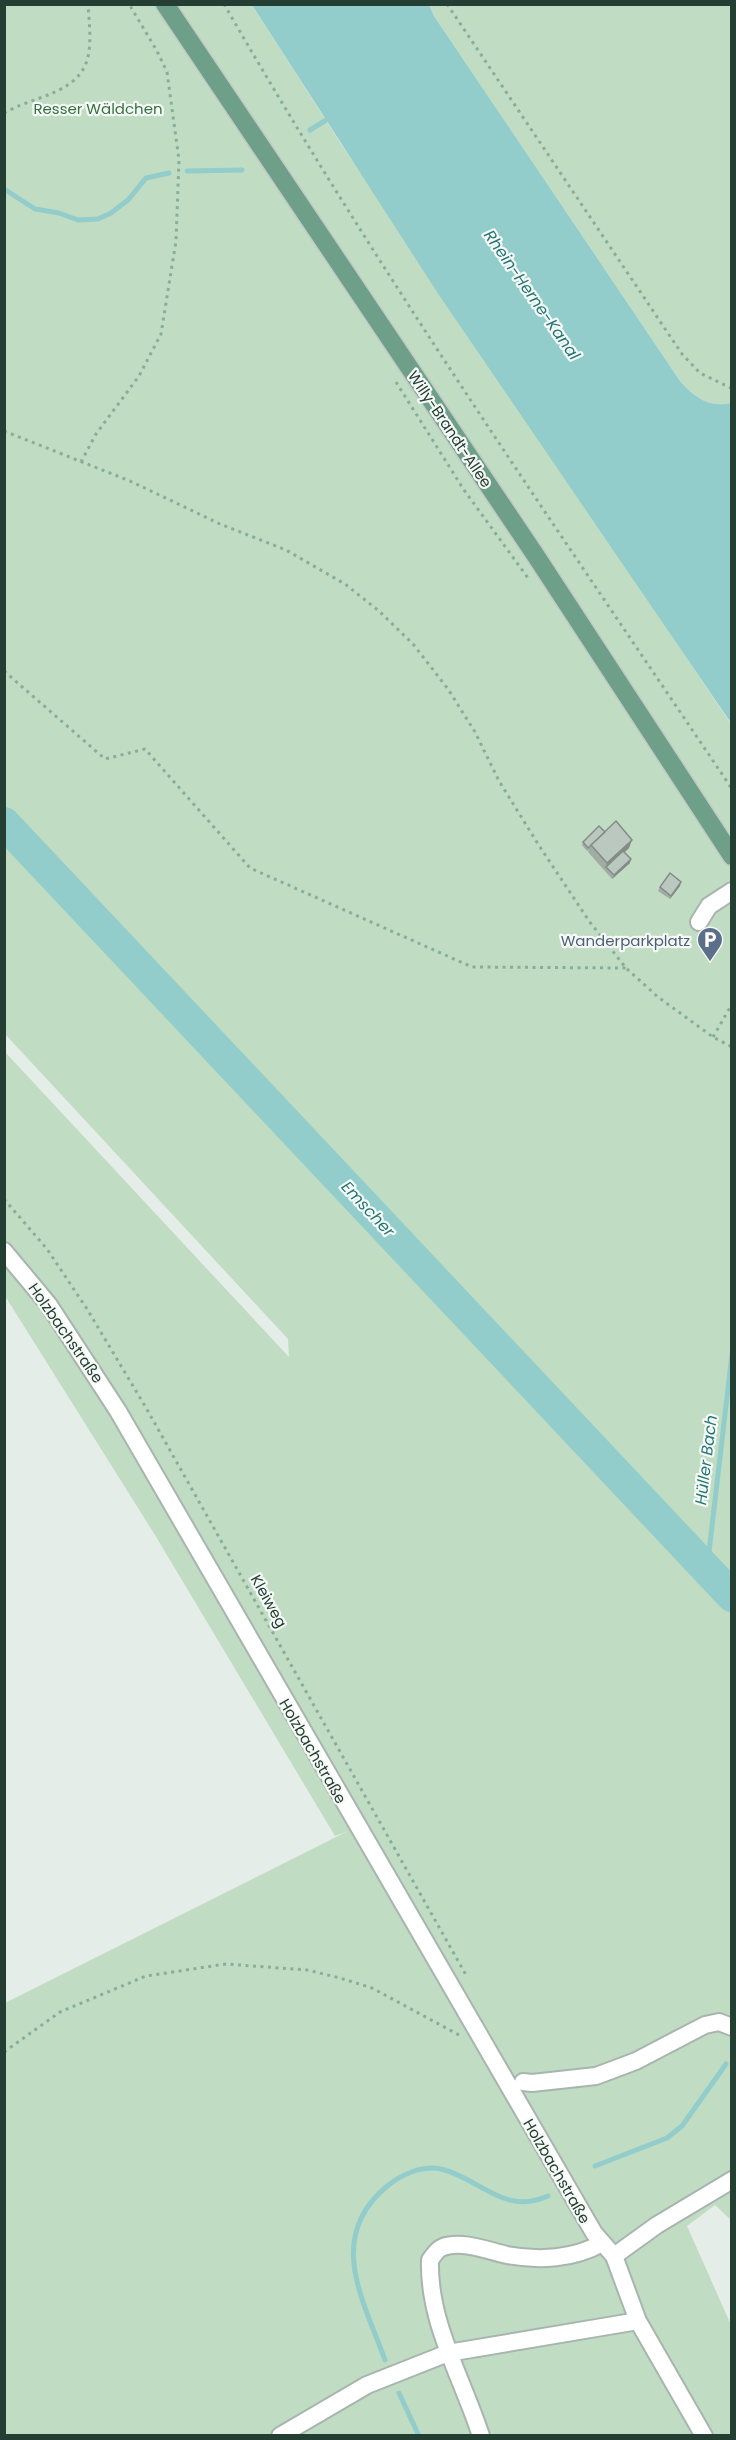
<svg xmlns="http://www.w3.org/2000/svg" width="736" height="2440" font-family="Poppins,sans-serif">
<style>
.green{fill:#c0dcc2}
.water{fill:#92cdcb}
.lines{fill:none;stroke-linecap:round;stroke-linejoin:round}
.stream{stroke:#92cdcb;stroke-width:5}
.river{stroke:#92cdcb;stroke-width:32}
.minor-casing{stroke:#a8b5ae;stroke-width:20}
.major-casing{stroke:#c2c9c6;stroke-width:21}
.path{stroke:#88ae9b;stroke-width:3;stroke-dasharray:3 4.5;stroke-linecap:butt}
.minor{stroke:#fff;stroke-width:16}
.major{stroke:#6d9f89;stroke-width:18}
.wall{fill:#a1aca5}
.shaded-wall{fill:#838c86}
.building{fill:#bbc8c0;stroke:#838c86;stroke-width:1.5}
.labels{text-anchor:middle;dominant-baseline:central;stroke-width:4.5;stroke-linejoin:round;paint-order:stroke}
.park-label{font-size:15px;fill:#33723f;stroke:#f6faf7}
.street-label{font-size:15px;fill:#253e33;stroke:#f6faf7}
.service-label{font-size:15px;fill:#4e5e75;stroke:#f6faf7;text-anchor:end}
.water-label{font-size:16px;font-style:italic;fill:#247674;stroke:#f6faf7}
</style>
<rect width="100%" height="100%" fill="#e5ede8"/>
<path class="green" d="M5,5H252L341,144L731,724L732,2221L715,2205L687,2226L731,2325V2435H5V2003L348,1831L335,1836L155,1535L5,1296V1052L289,1357L288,1339L5,1034Z
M429,5H731V403C709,408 694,397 680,381L434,16Z"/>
<path class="water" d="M252,5H429L434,16L680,381C694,397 709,408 731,403V723L437,292Z"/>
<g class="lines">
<path class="stream" d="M310,130L331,117
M187,171L242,170
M4,189L35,209L59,213L78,220L98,219L111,213L128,200L146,178L169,173
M707,1569L732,1354
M595,2166L667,2138L682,2126L726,2064
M385,2360C363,2299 326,2238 386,2187C400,2175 422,2165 441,2169C480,2178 503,2216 548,2196
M399,2393L419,2436"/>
<path class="river" d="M4,823L732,1596"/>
<defs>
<path id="minor" d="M699,922L709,906L732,891
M4,1251L49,1305L118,1411L594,2233L614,2256L638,2321L704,2436
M523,2082L532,2083L596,2076L636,2061L705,2025L719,2022L732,2027
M614,2256L657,2225L732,2180
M280,2436L367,2385L448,2353L638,2321
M481,2436C462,2377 428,2322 430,2260C434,2255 437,2249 443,2247C462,2240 489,2251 507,2255C539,2261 574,2259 602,2243"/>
<path id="major" d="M165,4L536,556L732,856"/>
</defs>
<use href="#minor" class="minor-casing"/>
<use href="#major" class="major-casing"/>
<path class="path" d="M224,4C379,274 558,530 732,789
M447,4L682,354L700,373L731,388
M4,113C35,95 84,94 89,51C91,36 89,20 88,4
M396,382L464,490L528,578
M4,431L130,481L220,524L286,550L345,584L379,611L413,644L448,689L475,732L499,781L538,844L589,921L626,968L658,997L713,1037L732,1047
M81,462L96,434L139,376L161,334L176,241L179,160L167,72L157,51L129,4
M4,671L105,759L145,749L250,868L472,967L626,968
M713,1037L732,1004
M4,1199L47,1249L87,1309L145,1406L466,1975
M4,2052L60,2012L146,1976L226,1964L307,1970L340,1978L372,1988L459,2035"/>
<use href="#minor" class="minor"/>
<use href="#major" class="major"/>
</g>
<path class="wall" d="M605,832L629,848L625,852L630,863L612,879L588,852L589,850L587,851L582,845L583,842Z
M680,886L670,899L658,891L660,887Z"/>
<path class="shaded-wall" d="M632,840L629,848L607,868L606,867L607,863Z
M631,859L630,863L612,879L614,875Z
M681,882L680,886L670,899L671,896Z"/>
<path class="building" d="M616,821L632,840L607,863L591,845Z
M599,826L605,832L588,848L583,842Z
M623,851L631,859L614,875L606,867Z
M670,873L681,882L671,896L660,887Z"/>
<defs>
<symbol id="parking-pin" viewBox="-11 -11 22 30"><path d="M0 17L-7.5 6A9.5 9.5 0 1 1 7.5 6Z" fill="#5c6f8a" stroke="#f6faf7"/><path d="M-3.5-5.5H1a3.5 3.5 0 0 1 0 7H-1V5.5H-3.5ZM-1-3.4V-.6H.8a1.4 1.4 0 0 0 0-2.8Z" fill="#fff"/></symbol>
</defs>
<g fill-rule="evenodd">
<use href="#parking-pin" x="695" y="925" width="30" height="40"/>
</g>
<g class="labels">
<g class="park-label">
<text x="98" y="108">Resser Wäldchen</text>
</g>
<g class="street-label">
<text transform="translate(450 429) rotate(56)">Willy-Brandt-Allee</text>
<text transform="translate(66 1333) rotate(55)">Holzbachstraße</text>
<text transform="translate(269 1601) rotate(61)">Kleiweg</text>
<text transform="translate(313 1751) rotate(60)">Holzbachstraße</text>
<text transform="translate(557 2171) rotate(60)">Holzbachstraße</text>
</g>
<g class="service-label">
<text x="690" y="940">Wanderparkplatz</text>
</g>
<g class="water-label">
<text transform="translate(532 295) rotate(55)">Rhein-Herne-Kanal</text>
<text transform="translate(368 1209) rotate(47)">Emscher</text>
<text transform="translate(706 1460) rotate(-83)">Hüller Bach</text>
</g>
</g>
<rect width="736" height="2440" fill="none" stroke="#253e33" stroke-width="12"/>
</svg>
